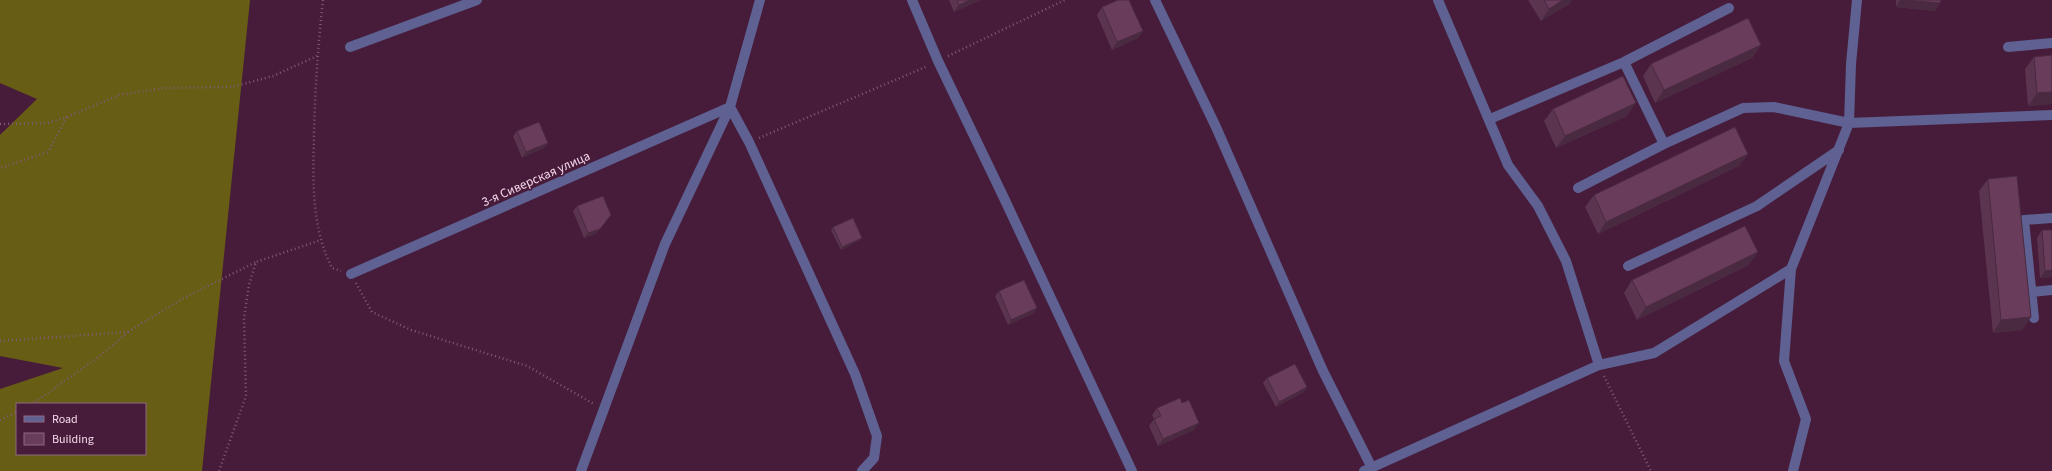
<svg xmlns="http://www.w3.org/2000/svg" width="2052" height="471" font-family="'Source Sans 3',sans-serif">
<style>
.forest{fill:#685d15;fill-rule:evenodd}
.lines{fill:none;stroke-linecap:round;stroke-linejoin:round}
.path{stroke:#805973;stroke-width:2.5;stroke-dasharray:1 3;stroke-linecap:butt}
.minor{stroke:#5e6192;stroke-width:10}
.wall{fill:#5b344f}
.shaded-wall{fill:#4a2a40}
.building{fill:#6a3c5c;stroke:#4a2a40}
.labels{text-anchor:middle;dominant-baseline:central;stroke-width:3.5;stroke-linejoin:round;paint-order:stroke}
.street-label{font-size:13px;fill:#f6d9eb;stroke:#471c3a}
</style>
<rect width="100%" height="100%" fill="#471c3a"/>
<path class="forest" d="M0,0H250L202,471H0V389L63,368L0,356V135L37,99L0,83ZM17,404H145V454H17Z"/>
<g class="lines">
<path class="path" d="M323,0C318,45 315,89 314,134C313,180 311,227 332,268L341,271
M948,56L1065,0
M67,117L119,95L164,88L232,87L273,76L317,56
M0,124L48,123L67,117L48,152L0,168
M759,138L928,66
M356,283L372,312L411,330L527,366L594,404
M128,332L182,299L256,262
M0,341L128,332L100,356L32,404
M1604,376L1651,471
M0,420L17,412
M219,471L246,396L244,318L249,285L256,262L321,240"/>
<path class="minor" d="M912,0L938,61L1003,196L1132,471
M1155,0L1216,127L1323,371L1372,468
M1438,0L1508,165L1538,206L1566,261L1599,365
M1857,0L1851,64L1849,123L2052,115
M350,47L477,0
M2008,47L2052,43
M1624,62L1664,144
M730,107L749,142L855,374L877,436L874,458L862,471
M1490,119L1624,62L1729,8
M1578,188L1664,144L1743,108L1774,107L1849,123L1791,269L1784,361L1806,419L1793,471
M1628,266L1757,206L1839,150
M351,274L730,107
M2031,292L2052,290
M2034,318L2024,220L2052,218
M581,471L665,244L730,107L760,0
M1364,471L1599,365L1654,353L1791,269"/>
</g>
<path class="wall" d="M949,0H981L954,12Z
M1528,0H1572L1569,4L1541,21Z
M1896,0H1941L1935,11L1896,7Z
M1102,7L1143,31L1138,38L1112,50L1097,15Z
M1761,45L1752,58L1655,103L1643,76L1651,64Z
M2034,57L2052,104L2028,106L2025,69Z
M1553,109L1627,116L1556,148L1544,121Z
M517,131L548,143L544,148L522,158L513,136Z
M1748,154L1739,166L1598,234L1585,207L1594,195Z
M1988,179L2031,317L2022,330L1993,333L1979,191Z
M577,206L607,220L596,234L584,238L573,211Z
M833,227L862,238L860,240L841,250L831,230Z
M2042,230L2052,277L2040,278L2037,238Z
M1749,265L1637,320L1624,293L1632,280Z
M999,291L1037,308L1034,313L1008,325L995,296Z
M1267,378L1304,392L1276,407L1263,383Z
M1157,408L1194,430L1158,446L1149,426L1154,419L1152,415Z"/>
<path class="shaded-wall" d="M970,0H981L954,12L959,5Z
M1563,0H1572L1569,4L1541,21L1549,9Z
M1900,0H1904L1940,3L1935,11L1896,7Z
M1143,31L1138,38L1112,50L1117,42Z
M1761,45L1752,58L1655,103L1664,90Z
M2052,92V104L2028,106L2037,93Z
M1636,103L1627,116L1556,148L1565,136Z
M548,143L544,148L522,158L526,152Z
M1748,154L1739,166L1598,234L1606,222Z
M611,215L596,234L584,238L588,233Z
M862,238L860,240L841,250L842,247Z
M1758,252L1749,265L1637,320L1646,307Z
M2052,270V277L2040,278L2045,271Z
M1037,308L1034,313L1008,325L1011,320Z
M2031,317L2022,330L1993,333L2001,320Z
M1307,387L1304,392L1276,407L1279,402Z
M1199,423L1194,430L1158,446L1163,439Z"/>
<path class="building" d="M957,0H970L959,5Z
M1118,0H1129L1143,31L1117,42L1102,7Z
M1544,0H1563L1549,9Z
M1904,0H1941L1940,3Z
M1748,18L1761,45L1664,90L1651,64Z
M2052,55V92L2037,93L2034,57Z
M1623,76L1636,103L1565,136L1553,109Z
M539,122L548,143L526,152L517,131Z
M1735,127L1748,154L1606,222L1594,195Z
M2017,176L2031,317L2001,320L1988,179Z
M603,196L611,215L600,229L588,233L577,206Z
M853,218L862,238L842,247L833,227Z
M1745,226L1758,252L1646,307L1632,280Z
M2042,230H2052V270L2045,271Z
M1024,280L1037,308L1011,320L999,291Z
M1295,364L1307,387L1279,402L1267,378Z
M1180,398L1182,403L1189,400L1199,423L1163,439L1154,419L1161,416L1157,408Z"/>
<g class="labels">
<g class="street-label">
<text transform="translate(536 179) rotate(-24)">3-я Сиверская улица</text>
</g>
</g>
<rect x="16" y="403" width="130" height="52" fill="#471c3a" stroke="#8d6881"/>
<rect x="24" y="416" width="20" height="6" fill="#5e6192" stroke="#8d6881"/>
<text x="52" y="423" font-size="12" fill="#f6d9eb">Road</text>
<rect x="24" y="433" width="20" height="12" fill="#6a3c5c" stroke="#8d6881"/>
<text x="52" y="443" font-size="12" fill="#f6d9eb">Building</text>
</svg>
